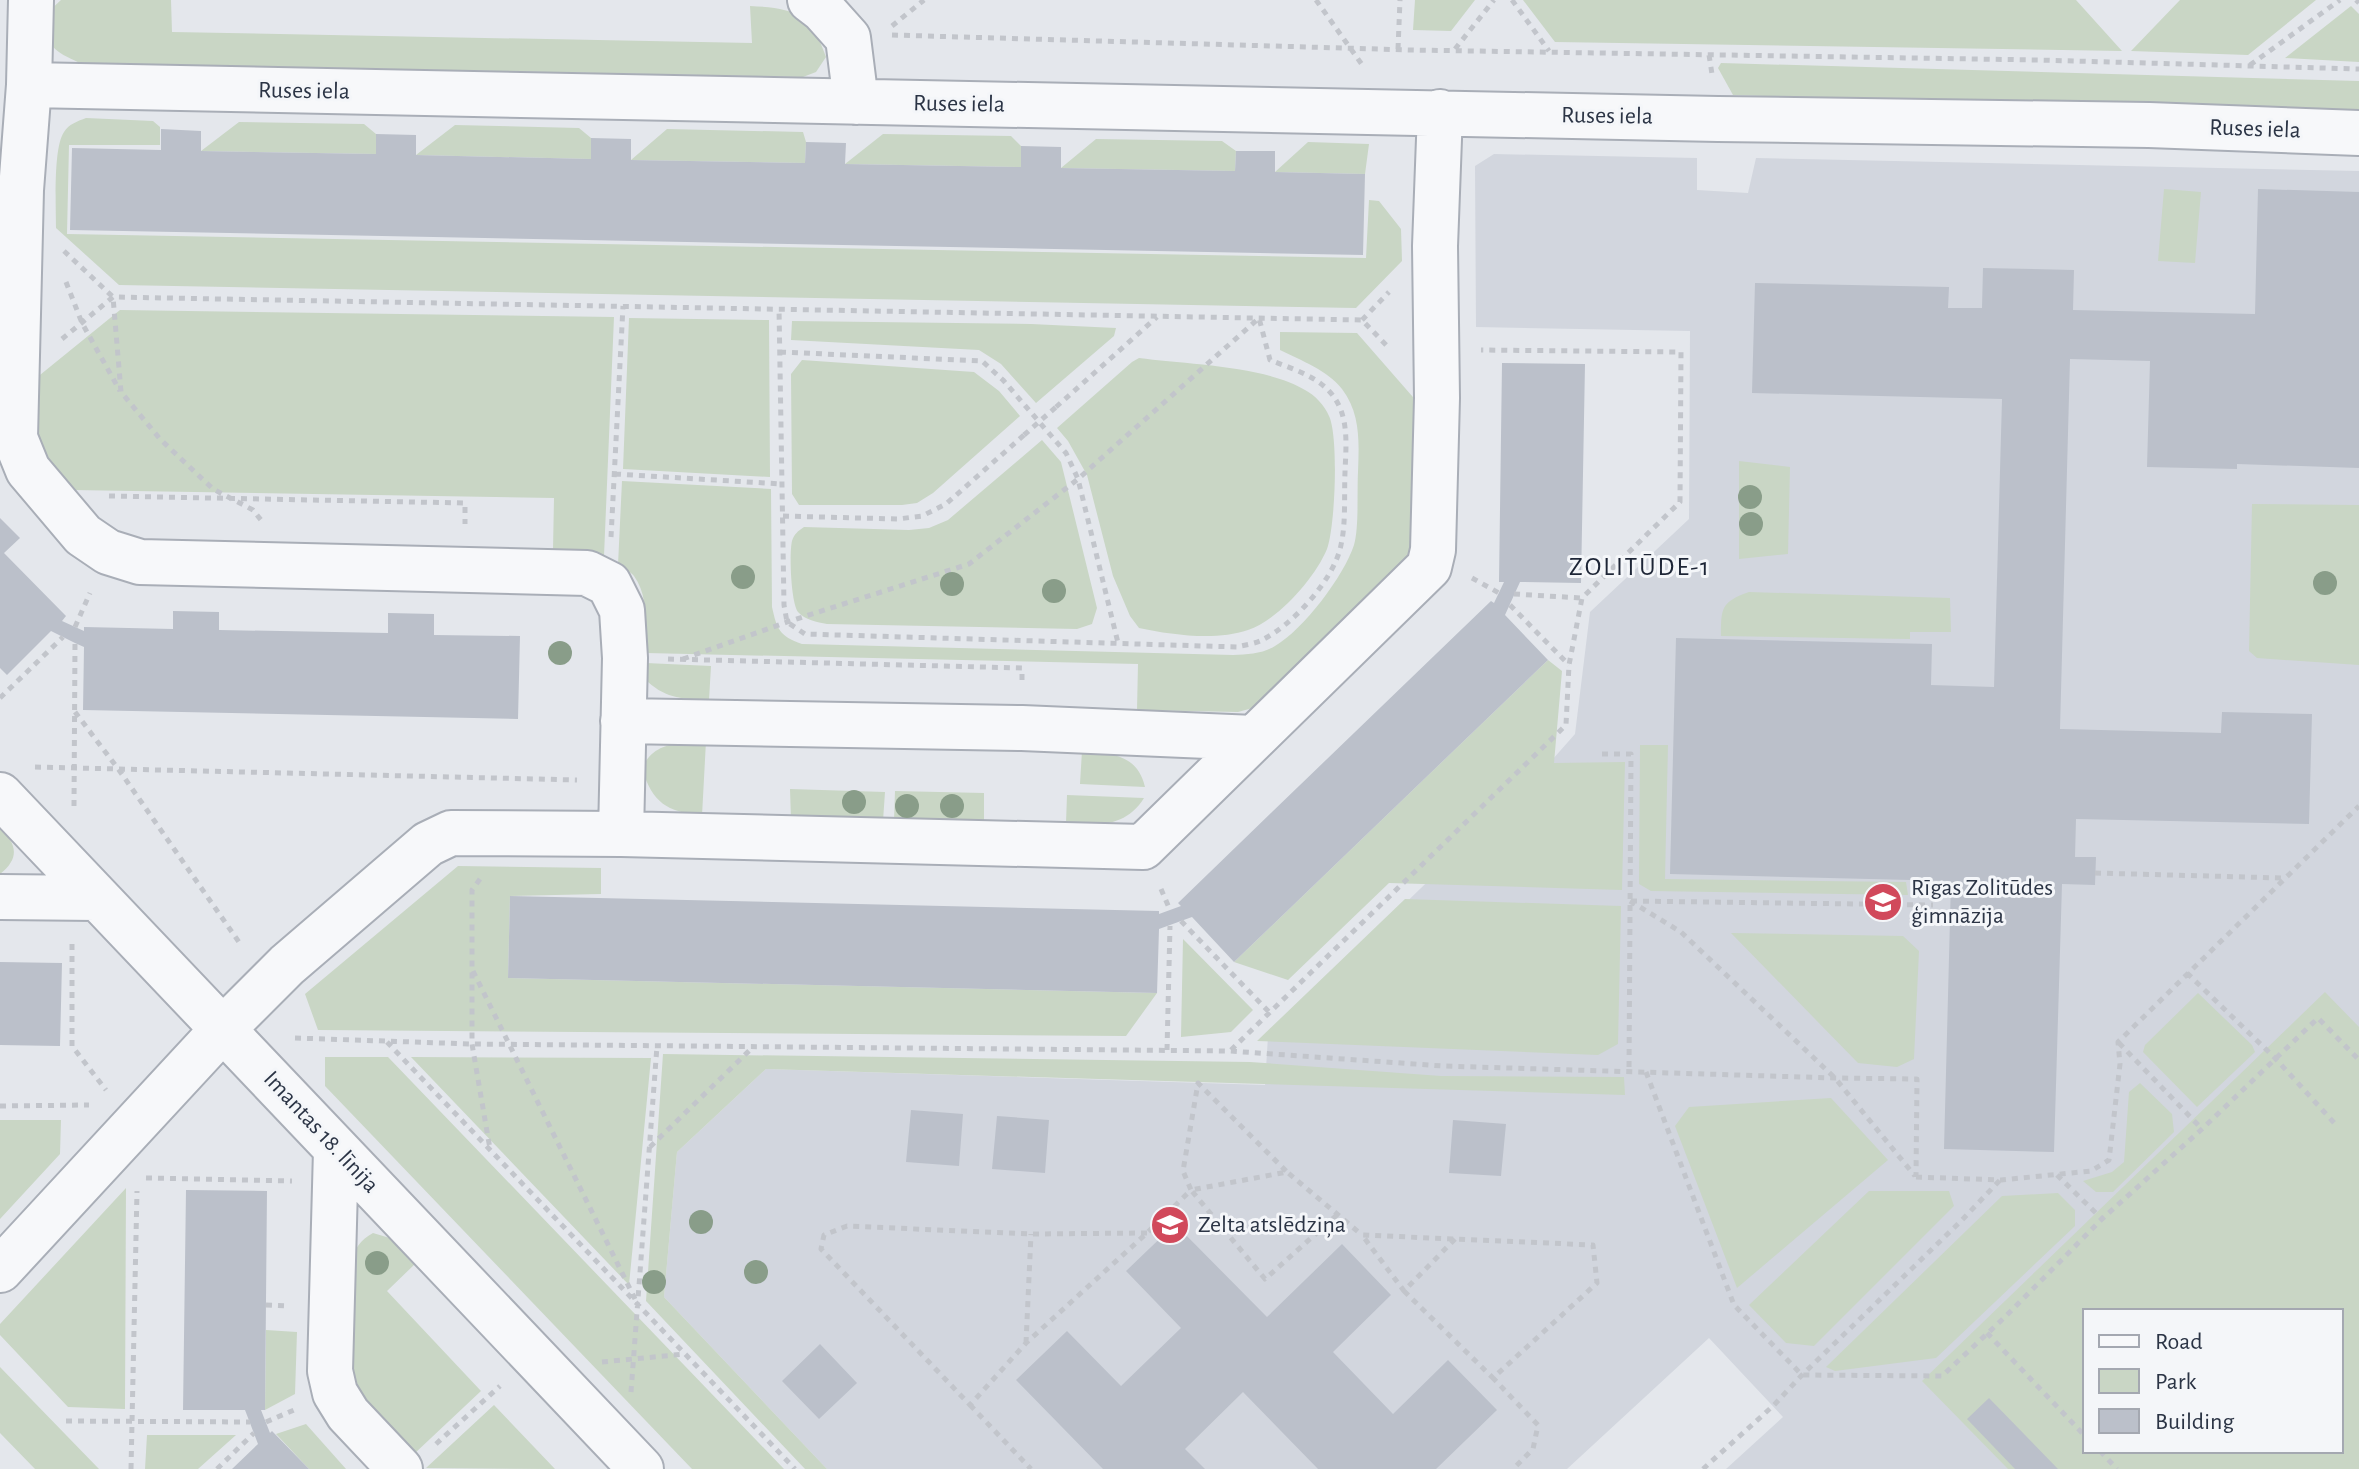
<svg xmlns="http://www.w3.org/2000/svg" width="2359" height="1469" font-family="'Alegreya Sans',sans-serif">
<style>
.built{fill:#d2d6de;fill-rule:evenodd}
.green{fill:#c9d6c5;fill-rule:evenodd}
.building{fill:#bbc0ca}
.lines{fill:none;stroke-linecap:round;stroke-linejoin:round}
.street-casing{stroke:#a9aeb7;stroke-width:48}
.path{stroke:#c2c5cb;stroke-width:5;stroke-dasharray:6 6;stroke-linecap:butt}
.street{stroke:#f7f8fa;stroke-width:44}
.path-bridge{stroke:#c2c5cb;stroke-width:5;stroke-dasharray:6 6;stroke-linecap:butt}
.tree{fill:#899d89}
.labels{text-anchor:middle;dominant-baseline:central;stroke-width:6;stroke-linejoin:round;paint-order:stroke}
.street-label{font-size:24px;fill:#2b3445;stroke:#f4f6f9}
.poi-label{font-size:24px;fill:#2b3445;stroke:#f4f6f9;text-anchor:start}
.neighbourhood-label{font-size:26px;letter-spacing:2px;fill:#1d2536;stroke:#f4f6f9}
</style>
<rect width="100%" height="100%" fill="#e4e7ec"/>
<path class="built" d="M1494,154L1697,158V190L1748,193L1756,158L2359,171V1469H1726L1783,1417L1709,1338L1567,1469H827L664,1297L677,1152L766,1069L1265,1085L1268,1036L1545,768L1575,734L1590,612L1689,519L1690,331L1476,327L1475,166ZM2085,1311H2341V1451H2085Z"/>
<path class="green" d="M61,0H171L172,32L752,43L750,6C794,8 811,13 826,57L816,72L803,77L80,63C52,50 45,46 46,14Z
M1415,0H1475L1451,31L1413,30Z
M1523,0H2076L2122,51L1555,42Z
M2180,0H2316L2248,55L2131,51Z
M2351,6L2359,14V62L2285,58Z
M1721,63L2359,81V115L1733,95L1718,68Z
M86,118L153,121L160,127V145H69L67,234L1366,258L1369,200L1379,201L1401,229L1402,261L1356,308L119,285L56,228C56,207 53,148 64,132C69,124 78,121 86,118Z
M239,122L364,124L376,134V154L201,151Z
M455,125L579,128L591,138V159L416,155Z
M667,129L803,132L806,142L805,163L631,160Z
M883,134L1011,136L1021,146V167L845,164Z
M1096,139L1222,141L1236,151L1235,171L1061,168Z
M1308,142L1369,144L1365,174L1275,172Z
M2164,189L2201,192L2195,263L2158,261Z
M120,310L614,317L604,556L584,551L553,550L554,498L72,490L58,476L36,438L35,379Z
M629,318L769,320L770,477L623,469Z
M792,321L1031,324L1116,328L1114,336L1036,403L1001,364L979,350L791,340Z
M1280,332L1357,333L1419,404L1417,532L1407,564L1260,706L1238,712L1137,710L1138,664L646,653C646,630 649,596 634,576C631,572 623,568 618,565L622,481L771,489L772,607C777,629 779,636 802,644L1233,655C1248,654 1262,654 1275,646C1303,630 1344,576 1354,545C1359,528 1357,492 1358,472C1359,443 1361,414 1342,389C1327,370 1302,361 1280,350Z
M1139,358C1184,364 1267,366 1305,390C1315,395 1325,406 1329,416C1339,437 1335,528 1327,549C1315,578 1278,620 1248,630C1216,641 1172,635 1139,628L1130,616L1113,576L1087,475L1068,441L1057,428L1132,362Z
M802,360L974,372L999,391L1020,416L933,493L917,503L902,505H799L792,494L791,374Z
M1042,440L1061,462L1097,608L1092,624L1077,629L827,624C817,622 805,620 798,612C791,602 789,554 792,541C794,534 798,531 804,527L909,530L929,528L948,520Z
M1739,461L1790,467L1788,554L1739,559Z
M2252,504L2359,505V665L2257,658L2249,651Z
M1749,592L1950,598L1951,632H1910V639L1721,636C1721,608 1721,602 1749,592Z
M1548,660L1562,671L1554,763L1625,762L1622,890L1389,883L1288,980L1234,962Z
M646,663L711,666L709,700C684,699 667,699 648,682Z
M684,741H706L702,816C666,811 653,803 642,769C650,749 664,746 684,741Z
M1640,745H1668L1665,879L1906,882L1908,895L1651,891L1639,884Z
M1082,751C1110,754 1137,753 1145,787L1080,784Z
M790,789L885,792L883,821L791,819Z
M895,791L984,793V823L894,821Z
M1067,795L1144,798C1125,828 1098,825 1066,823Z
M0,828C17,844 20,858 0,874Z
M458,866L601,868V894L510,896L508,978L1157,993L1126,1036L318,1030L305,994Z
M1405,899L1621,906L1618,1044L1598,1055L1257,1041Z
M1731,933L1903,936L1919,951L1914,1059L1897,1067L1858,1063Z
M1183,939L1253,1010L1231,1032L1181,1037Z
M2325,992L2359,1027V1469H2008L1922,1381ZM2085,1311H2341V1451H2085Z
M2198,993L2252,1045L2255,1052L2197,1107L2143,1052L2145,1045Z
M663,1054L1250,1062L1441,1076L1624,1077L1625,1095L766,1069L677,1152L664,1297L827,1469H805L646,1301Z
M325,1057H388L784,1469H692L325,1086Z
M411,1057L651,1058L629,1285Z
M2140,1083L2172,1114L2174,1132L2113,1192H2096L2083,1181L2112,1172L2124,1162L2129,1092Z
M1831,1098L1888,1160L1737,1288L1675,1126L1689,1107Z
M0,1120H61L60,1154L0,1219Z
M126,1188L125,1409L68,1407L0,1335V1324Z
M1869,1191H1949L1954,1206L1814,1346L1786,1343L1749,1305Z
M2058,1193L2075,1210V1226L1936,1358L1835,1371L1826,1367L2002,1196Z
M373,1233L393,1239L416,1263L387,1291L481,1391L414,1454L360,1398L349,1371L350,1261C356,1248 360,1240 373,1233Z
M266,1330L297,1332L295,1394L265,1410Z
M0,1367L99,1469H35L0,1433Z
M494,1405L555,1469L426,1468Z
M306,1424L346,1469H309L276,1434Z
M147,1435H236L198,1469H145Z"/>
<path class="building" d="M161,129L201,131V151L376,154V134L416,135V155L591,159V138L631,139V160L805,163L806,142L846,143L845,164L1021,167V146L1061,147V168L1235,171L1236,151H1275V172L1365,174L1363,255L70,230L72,148L161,150Z
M2258,189L2359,192V468L2237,464V469L2147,467L2150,361L2070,359L2060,729L2221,733L2222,712L2312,714L2309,824L2076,819L2075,857H2096L2095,885L2062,884L2054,1152L1944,1149L1951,881L1670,874L1676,638L1932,644L1931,685L1994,687L2002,399L1752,393L1755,283L1949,287L1948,308H1982L1983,268L2074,270L2073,310L2255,314Z
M1502,363L1585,364L1581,583L1520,582L1505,615L1548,660L1234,962L1192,917L1159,929L1157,993L508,978L510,896L1159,911V914L1181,906L1178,903L1272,812L1491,601L1494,603L1504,582H1499Z
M0,518L20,538L4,553L66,616L62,621L84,631V627L173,629V611L219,612V630L388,633V613L434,614V635L520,636L518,719L83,710L84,647L75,643L51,631L7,675L0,668Z
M0,962L62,963L60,1046L0,1045Z
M911,1110L963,1114L959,1166L906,1162Z
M997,1116L1049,1120L1045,1173L992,1169Z
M1453,1120L1506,1124L1501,1176L1449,1173Z
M186,1190L267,1191L265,1410H261L270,1433L272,1431L309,1469H232L258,1444L245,1410H183Z
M1175,1224L1267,1317L1342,1244L1391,1295L1333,1352L1393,1414L1448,1360L1497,1410L1436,1469H1318L1243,1392L1185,1449L1205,1469H1103L1016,1380L1067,1331L1121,1386L1181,1328L1126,1271Z
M820,1344L857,1383L819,1419L782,1381Z
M1989,1398L2058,1469H2015L1967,1419Z"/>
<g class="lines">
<defs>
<path id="street" d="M31,0L29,85L1718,119L2149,125L2359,133
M810,0L823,10L848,38L856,102
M29,85L21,190L15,438L28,470L83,535L108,552L140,562L587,573L609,584L622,610L625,658L621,834
M623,721L1022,728L1254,738
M0,795L641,1469
M0,897L96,898
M336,1150L330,1371L335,1393L348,1414L400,1469
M0,1270L224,1028L287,965L428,844L451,833L621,834L1143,847L1429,567L1433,550L1437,398L1435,246L1440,112"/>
</defs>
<use href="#street" class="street-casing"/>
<path class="path" d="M1316,0L1363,66
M1512,0L1549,51
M2356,0L2359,3
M892,26L924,0
M892,35L1411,50L2038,60L2359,69
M1398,49L1400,0
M1455,49L1494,0
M1709,55L1712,74
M2250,65L2340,0
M64,251L113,297L121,392L160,439L213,489L253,510L261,520
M66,282L82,323L120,391
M1362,320L1389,292
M62,339L113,297L1362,320L1389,348
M780,352L982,361L1003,380L1066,453L1078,479L1118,643
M1056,407L1157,317
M615,474L782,484
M109,496L465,503V524
M783,516L898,519L922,516L946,504L1024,435
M611,537L623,306
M1472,578L1499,593
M1514,594L1581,598
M1510,605L1569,665
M75,627L90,593
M668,659L1022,668V684
M683,659L787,622L969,564L1078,479L1259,318L1270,360C1290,368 1314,375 1329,391C1350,413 1346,445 1345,472C1344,496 1346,523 1341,545C1334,580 1292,626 1260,641C1253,644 1244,645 1237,647L805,634L787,622L784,605L779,308
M0,698L63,637
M75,712L119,770L241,945
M1602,754H1631L1629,1071
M35,767L577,780
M74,806L75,643
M2095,873L2283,878
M480,879L472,890V1044L490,1149
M1161,889L1170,910
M1630,901L1681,932L1835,1078L1915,1176
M1631,901L1933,905
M1181,921L1270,1013
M72,944V1046L106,1090
M473,971L635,1299
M2187,973L2275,1058L2337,1126
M295,1038L472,1044L1230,1051L1443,1066L1835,1078L1917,1079L1916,1177
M387,1042L795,1469
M2119,1043L2202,1129
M1167,1050L1170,926
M1231,1050L1566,725L1569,665L1582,598L1680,502L1681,352L1481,350
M1646,1072L1734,1305L1802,1375L1942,1376L2006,1316L2102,1219L2202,1129L2318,1018L2359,1060
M0,1106L89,1105
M650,1147L753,1047
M2057,1175L2102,1219
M1916,1177L2001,1180L2091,1171L2109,1160L2120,1064L2118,1042L2359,806
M146,1178L292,1181
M1337,1215L1265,1279L1191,1190L1287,1172L1362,1235
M1147,1233L1031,1234L847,1226L824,1235L821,1249L970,1405L1026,1343L1147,1233L1191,1190L1183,1171L1198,1083L1287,1172
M1455,1239L1404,1291L1362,1235L1593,1245L1597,1283L1493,1378L1538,1425L1533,1449L1513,1469
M1404,1291L1493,1378
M266,1305L289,1306
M1987,1333L2085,1436
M1026,1343L1031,1234
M602,1362L685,1354
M631,1392L657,1046
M970,1405L1031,1469
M66,1421L250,1422
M266,1422L294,1410
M436,1444L500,1386
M2100,1451L2117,1469
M131,1469L137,1191
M217,1469L254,1433
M1703,1469L1774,1405L1802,1375L1962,1220L2000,1180"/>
<use href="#street" class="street"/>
<path class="path-bridge" d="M1024,435L1056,407"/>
</g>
<g class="tree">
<circle cx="1750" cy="497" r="12"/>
<circle cx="1751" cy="524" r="12"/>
<circle cx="743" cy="577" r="12"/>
<circle cx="2325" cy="583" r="12"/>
<circle cx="952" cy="584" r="12"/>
<circle cx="1054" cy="591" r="12"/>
<circle cx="560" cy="653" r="12"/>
<circle cx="854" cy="802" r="12"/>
<circle cx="907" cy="806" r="12"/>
<circle cx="952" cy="806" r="12"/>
<circle cx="701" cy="1222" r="12"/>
<circle cx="377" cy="1263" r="12"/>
<circle cx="756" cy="1272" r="12"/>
<circle cx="654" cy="1282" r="12"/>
</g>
<defs>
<symbol id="school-disc" viewBox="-11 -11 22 22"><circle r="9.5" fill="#d1495b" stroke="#f4f6f9"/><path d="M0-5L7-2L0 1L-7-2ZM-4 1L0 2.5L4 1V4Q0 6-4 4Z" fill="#fff"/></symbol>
</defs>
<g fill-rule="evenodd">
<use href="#school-disc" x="1861" y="880" width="44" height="44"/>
<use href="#school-disc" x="1148" y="1203" width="44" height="44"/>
</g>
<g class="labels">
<g class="street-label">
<text transform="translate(304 91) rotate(1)">Ruses iela</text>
<text transform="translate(959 104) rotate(1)">Ruses iela</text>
<text transform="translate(1607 116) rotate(1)">Ruses iela</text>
<text transform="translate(2255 129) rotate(2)">Ruses iela</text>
<text transform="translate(321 1132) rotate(47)">Imantas 18. līnija</text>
</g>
<g class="poi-label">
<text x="1911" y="888">Rīgas Zolitūdes<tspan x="1911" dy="28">ģimnāzija</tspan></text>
<text x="1198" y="1225">Zelta atslēdziņa</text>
</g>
<g class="neighbourhood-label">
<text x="1640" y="567">ZOLITŪDE-1</text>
</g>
</g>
<rect x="2083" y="1309" width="260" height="144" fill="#f4f6f9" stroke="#a4a8b1" stroke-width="2"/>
<rect x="2099" y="1335" width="40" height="12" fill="#f7f8fa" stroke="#a4a8b1" stroke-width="2"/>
<text x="2155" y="1349" font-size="24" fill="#2b3445">Road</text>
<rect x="2099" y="1369" width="40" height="24" fill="#c9d6c5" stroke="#a4a8b1" stroke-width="2"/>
<text x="2155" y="1389" font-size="24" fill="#2b3445">Park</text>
<rect x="2099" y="1409" width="40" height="24" fill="#bbc0ca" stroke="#a4a8b1" stroke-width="2"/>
<text x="2155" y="1429" font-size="24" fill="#2b3445">Building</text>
</svg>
